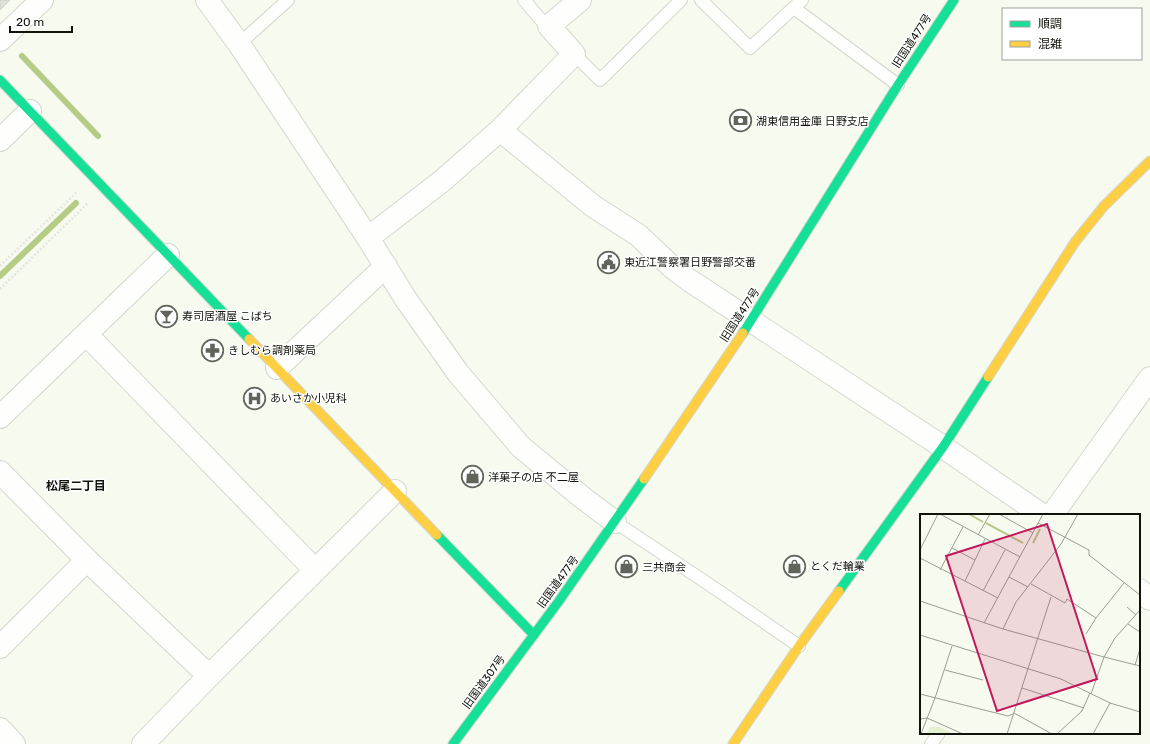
<svg xmlns="http://www.w3.org/2000/svg" width="1150" height="744" font-family="Rubik,'Noto Sans JP',sans-serif">
<style>
.lines{fill:none;stroke-linecap:round;stroke-linejoin:round}
.stream{stroke:#b6cc86;stroke-width:6}
.building{fill:#dde1d7;stroke:#ccd0c6}
.lane-casing{stroke:#d3d7cd;stroke-width:14}
.street-casing{stroke:#d3d7cd;stroke-width:24}
.fast-casing{stroke:#d3d7cd;stroke-width:11}
.slow-casing{stroke:#d3d7cd;stroke-width:11}
.path{stroke:#e3e5e1;stroke-width:2.5;stroke-dasharray:2 2;stroke-linecap:butt}
.lane{stroke:#fefefd;stroke-width:12}
.street{stroke:#fefefd;stroke-width:22}
.fast{stroke:#16e098;stroke-width:9}
.slow{stroke:#ffcf43;stroke-width:9}
.labels{text-anchor:middle;dominant-baseline:central;stroke-width:3;stroke-linejoin:round;paint-order:stroke}
.street-label{font-size:11px;fill:#10130a;stroke:#fff}
.poi-label{font-size:11px;fill:#10130a;stroke:#fff;text-anchor:start}
.neighbourhood-label{font-size:12px;font-weight:bold;fill:#10130a;stroke:#fff}
.inset-river{fill:none;stroke:#b6cc86;stroke-width:2}
.inset-road{fill:none;stroke:#9a9e93;stroke-width:1}
.view{fill:#c2185b;fill-opacity:0.15;stroke:#c2185b;stroke-width:2}
.inset-edge{fill:none;stroke:#10130a;stroke-width:2}
</style>
<rect width="100%" height="100%" fill="#f6faef"/>
<g class="lines">
<path class="stream" d="M22,56L98,136
M0,276L76,203"/>
</g>
<path class="building" d="M0,0H10L0,10Z"/>
<g class="lines">
<defs>
<path id="lane" d="M524,0L542,21L549,26
M701,0L750,48L802,0
M794,8L898,85
M239,44L288,0
M574,54L600,80L681,0
M615,522L707,583L799,646
M931,744L939,733"/>
<path id="street" d="M207,0L239,44L368,238L405,298L458,373L521,447L583,498L615,522
M0,40L42,0
M500,130L593,206L638,235L673,268L689,280L943,447L1042,515
M0,140L30,111
M368,238L442,181L500,130L574,54L549,26L580,0
M86,334L315,570
M277,368L386,266
M0,417L168,255
M0,472L87,560L209,676
M1052,515L1150,378
M1139,590L1150,599
M0,647L87,560
M0,729L14,744
M143,744L209,676L395,491"/>
<path id="fast" d="M0,80L249,339
M743,333L898,85L954,0
M437,535L534,635
M839,591L943,447L988,377
M453,744L559,601L644,479"/>
<path id="slow" d="M249,339L437,535
M988,377L1075,242L1104,206L1150,161
M644,479L743,333
M733,744L799,646L839,591"/>
</defs>
<use href="#lane" class="lane-casing"/>
<use href="#street" class="street-casing"/>
<use href="#fast" class="fast-casing"/>
<use href="#slow" class="slow-casing"/>
<path class="path" d="M0,266L77,192
M0,289L88,203"/>
<use href="#lane" class="lane"/>
<use href="#street" class="street"/>
<use href="#fast" class="fast"/>
<use href="#slow" class="slow"/>
</g>
<defs>
<symbol id="bank-ring" viewBox="-11 -11 22 22"><circle r="9.5" fill="#fff" stroke="#60645a" stroke-width="1.5"/><path d="M-6-4H6V4H-6ZM0-2.3a2.3 2.3 0 1 0 0 4.6a2.3 2.3 0 1 0 0-4.6Z" fill="#60645a"/></symbol>
<symbol id="civic-ring" viewBox="-11 -11 22 22"><circle r="9.5" fill="#fff" stroke="#60645a" stroke-width="1.5"/><path d="M-.6-6.5H3V-4.5H.6V-3L4-1V1h2V6H-6V1h2V-1L-.6-3ZM-1.2 2.5V6h2.4V2.5Z" fill="#60645a"/></symbol>
<symbol id="bar-ring" viewBox="-11 -11 22 22"><circle r="9.5" fill="#fff" stroke="#60645a" stroke-width="1.5"/><path d="M-6-5H6L.8 .8V4.5H3.5V6h-7V4.5H-.8V.8Z" fill="#60645a"/></symbol>
<symbol id="pharmacy-ring" viewBox="-11 -11 22 22"><circle r="9.5" fill="#fff" stroke="#60645a" stroke-width="1.5"/><path d="M-2-6h4v4h4v4h-4v4h-4v-4h-4v-4h4Z" fill="#60645a"/></symbol>
<symbol id="hospital-ring" viewBox="-11 -11 22 22"><circle r="9.5" fill="#fff" stroke="#60645a" stroke-width="1.5"/><path d="M-5-5h3v3.5h4V-5h3V5h-3V1.5h-4V5h-3Z" fill="#60645a"/></symbol>
<symbol id="shop-ring" viewBox="-11 -11 22 22"><circle r="9.5" fill="#fff" stroke="#60645a" stroke-width="1.5"/><path d="M-5-2.5h2.3a2.7 3.5 0 0 1 5.4 0H5L5.5 6h-11ZM-1.5-2.5h3a1.5 2.3 0 0 0-3 0Z" fill="#60645a"/></symbol>
</defs>
<g fill-rule="evenodd">
<use href="#bank-ring" x="728" y="108" width="25" height="25"/>
<use href="#civic-ring" x="596" y="250" width="25" height="25"/>
<use href="#bar-ring" x="154" y="304" width="25" height="25"/>
<use href="#pharmacy-ring" x="200" y="338" width="25" height="25"/>
<use href="#hospital-ring" x="242" y="386" width="25" height="25"/>
<use href="#shop-ring" x="460" y="464" width="25" height="25"/>
<use href="#shop-ring" x="782" y="554" width="25" height="25"/>
<use href="#shop-ring" x="614" y="554" width="25" height="25"/>
</g>
<g class="labels">
<g class="street-label">
<text transform="translate(912 41) rotate(-57)">旧国道477号</text>
<text transform="translate(740 315) rotate(-57)">旧国道477号</text>
<text transform="translate(558 582) rotate(-54)">旧国道477号</text>
<text transform="translate(484 682) rotate(-54)">旧国道307号</text>
</g>
<g class="poi-label">
<text x="756" y="121">湖東信用金庫 日野支店</text>
<text x="624" y="262">東近江警察署日野警部交番</text>
<text x="182" y="316">寿司居酒屋 こばち</text>
<text x="228" y="350">きしむら調剤薬局</text>
<text x="270" y="398">あいさか小児科</text>
<text x="488" y="477">洋菓子の店 不二屋</text>
<text x="810" y="566">とくだ輪業</text>
<text x="642" y="567">三共商会</text>
</g>
<g class="neighbourhood-label">
<text x="76" y="486">松尾二丁目</text>
</g>
</g>
<g transform="translate(920 514)">
<rect width="220" height="220" fill="#f6faef"/>
<path d="M10,213H20L34,220H7Z" fill="#e3f1cc"/>
<path class="inset-river" d="M49,0L63,8M66,9L103,29M113,29L120,15"/>
<path class="inset-road" d="M20,0L100,43M79,0L113,19M118,9L169,36V41L220,81M58,21L70,0M32,34L55,46M0,36L18,0M0,44L78,84M20,56L43,13M89,63L108,73M45,67L65,25M111,70L145,89L147,85L176,104L204,69M63,77L85,36M0,87L83,115L184,143L171,180M207,93L216,101M220,96L195,124L184,143L220,152M64,109L123,0M208,110L220,118M83,115L96,88L141,30L158,0M166,120L176,104M0,121L141,165L190,189L220,198M215,151L220,135M25,156L63,166M102,174L164,194M0,180L88,202L93,200M94,199L132,220M0,205L7,204L43,220M1,220L15,184L32,132M87,220L131,83M137,220L162,197L170,179M173,220L190,189"/>
<path class="view" d="M127,10L177,165L77,197L26,42Z"/>
<rect width="220" height="220" class="inset-edge"/>
</g>
<rect x="1002" y="8" width="140" height="52" fill="#ffffff" stroke="#9fa19d"/>
<rect x="1010" y="21" width="20" height="6" fill="#16e098" stroke="#9fa19d"/>
<text x="1038" y="28" font-size="12" fill="#10130a">順調</text>
<rect x="1010" y="41" width="20" height="6" fill="#ffcf43" stroke="#9fa19d"/>
<text x="1038" y="48" font-size="12" fill="#10130a">混雑</text>
<path d="M10 26v6h62v-6" fill="none" stroke="#10130a" stroke-width="2"/>
<text x="16" y="26" font-size="12" fill="#10130a" stroke="#ffffff" stroke-width="3" paint-order="stroke">20 m</text>
</svg>
